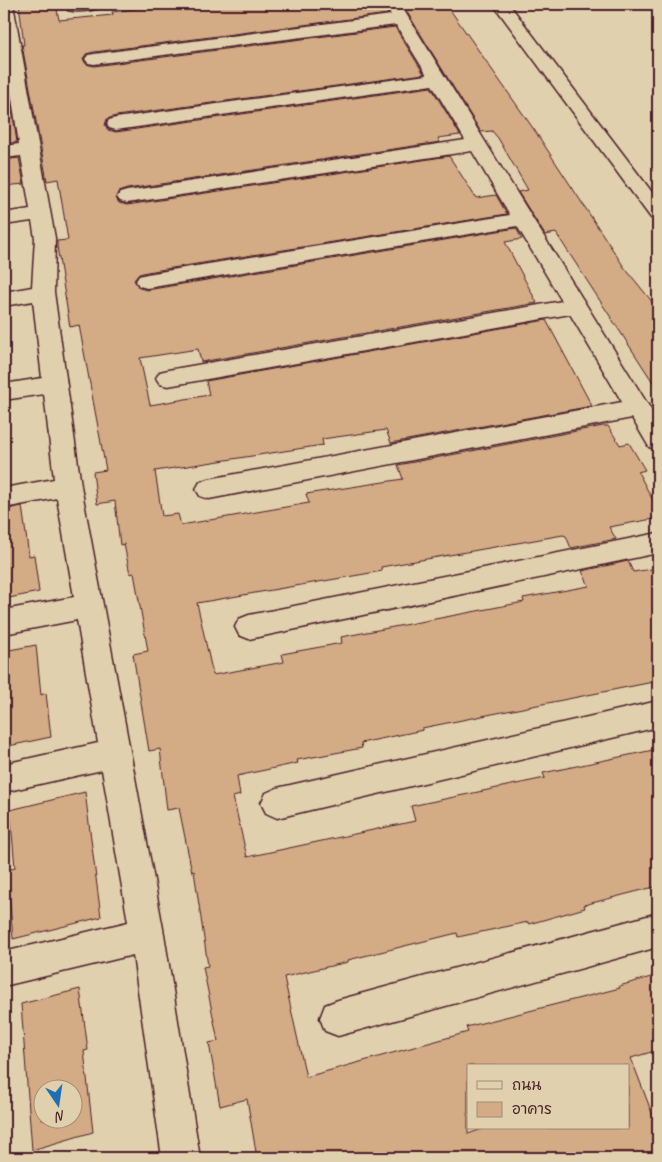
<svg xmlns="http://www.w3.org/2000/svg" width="662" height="1162" font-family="Caveat,'Playpen Sans Thai',sans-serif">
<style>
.building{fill:#d3ab84;stroke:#4a1f2b;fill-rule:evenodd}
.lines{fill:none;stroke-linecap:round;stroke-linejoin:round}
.minor-casing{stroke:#4a1f2b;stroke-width:3}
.minor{fill:#e1d0ad;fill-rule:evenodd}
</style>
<rect width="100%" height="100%" fill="#e1d0ad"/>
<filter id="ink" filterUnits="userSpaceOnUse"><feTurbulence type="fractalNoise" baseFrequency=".02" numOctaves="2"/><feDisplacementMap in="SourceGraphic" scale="10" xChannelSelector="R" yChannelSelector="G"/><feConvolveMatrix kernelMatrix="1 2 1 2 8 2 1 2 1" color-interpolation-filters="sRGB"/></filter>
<g filter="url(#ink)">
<path class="building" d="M19,4H56L59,20L113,15L112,12L173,4H382L388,14L94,52L86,54L83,59L86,64L94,66L395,27L424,74L116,116L107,119L105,125L108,130L116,132L431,87L460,135L438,138L440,142L127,189L118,192L116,198L119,203L127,205L449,156L476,198L496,195L507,214L147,272L139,274L134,280L139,288L147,290L516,228L522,239L505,242L537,303L201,362L198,349L140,358L150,405L209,395L206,381L546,320L592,406L391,443L386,430L322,439L323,445L155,471L162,516L178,514L181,525L309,503L306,494L403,479L398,465L603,426H608L620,445L629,443L645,470L638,472L658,510V518L609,527L616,539L571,548L566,536L563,535L381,567L382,571L197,603L213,675L284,662L282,654L342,643L341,637L524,602L523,598L589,586L582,571L628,561L633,572L658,568V681L422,728L423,730L361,743L362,748L297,760L298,763L237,776L240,795L233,797L247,857L415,821L411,806L545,778L543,773L658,749V886L584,905L585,908L529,924L528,922L458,937L457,933L348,960V962L284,977L306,1077L468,1032L466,1027L620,988L619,986L658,975V1050L631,1058L658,1129V1158H257L247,1099L220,1106L209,1043L218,1041L203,967L208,966L194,871L192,872L179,808L167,810L160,749L149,751L133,654L148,651L134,573L130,574L124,544L120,545L115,501L97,504L93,472L106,470L79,325L70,327L57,246V241L68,240L58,179L47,181L22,45H24ZM468,1066H628V1128H485L468,1134Z
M402,4H446L535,131L624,267L658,309V390L556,233L545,235L518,192L528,190L498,138L492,131L481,132Z
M4,58L17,142L4,144Z
M19,158L24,184L4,186V160Z
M22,506L29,556L34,555L39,592L4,599V510Z
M36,645L41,695L46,693L51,737L4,747V651Z
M85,792L101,917L13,939L7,870L15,868L10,810Z
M80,989L88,1050L84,1051L93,1132L32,1150L21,1004ZM42,1090H72V1120H42Z"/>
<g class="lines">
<defs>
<path id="minor" d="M4,4H13L55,238L54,292L81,486L164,934L200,1158H162L133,955L4,986V952L128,922L102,770L4,792V764L98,743L77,620L4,634V610L74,597L57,498L4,508V488L54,479L44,394L4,400V384L42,378L33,301L4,306V292L32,287L35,238L32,221L4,225V213L30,209L21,156L4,158V146L19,144L4,47Z
M68,4H106L104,7C93,10 79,13 68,10L66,7Z
M384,4H400L658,421V450L649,447L632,418L209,499L200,496L196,489L200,482L209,479L622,402L570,314L168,386L160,384L156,378L160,372L168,370L562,301L517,226L147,288L139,286L136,281L139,276L147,274L510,215L472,151L127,203L120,201L117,197L120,193L127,191L465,140L432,85L116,130L109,128L107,124L109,120L116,118L427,75L396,25L94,64L88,63L85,59L88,55L94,54L391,15Z
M493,4H509L658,200V220L651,218Z
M658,533V553L249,639L239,635L235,627L239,619L249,615Z
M658,701V727L277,818L266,813L261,803L266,793L277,788Z
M658,913V947L338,1036L325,1031L320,1018L325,1005L338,1000Z"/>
</defs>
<use href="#minor" class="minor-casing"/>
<use href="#minor" class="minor"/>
</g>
</g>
<rect width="662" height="1162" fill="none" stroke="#e1d0ad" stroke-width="20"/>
<rect x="10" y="10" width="642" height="1142" fill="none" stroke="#4a1f2b" stroke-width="2" filter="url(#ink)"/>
<rect x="467" y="1064" width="162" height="65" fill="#e1d0ad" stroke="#a58979"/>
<rect x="477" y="1081" width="25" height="8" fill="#e1d0ad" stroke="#a58979"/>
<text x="512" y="1090" font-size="15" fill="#4a1f2b">ถนน</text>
<rect x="477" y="1102" width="25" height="15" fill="#d3ab84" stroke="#a58979"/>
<text x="512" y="1114" font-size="15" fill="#4a1f2b">อาคาร</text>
<g transform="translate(58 1104) rotate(167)"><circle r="24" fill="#e1d0ad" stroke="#a58979"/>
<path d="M0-4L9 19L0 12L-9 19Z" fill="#1f6fb2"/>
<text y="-8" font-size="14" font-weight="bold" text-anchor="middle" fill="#4a1f2b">N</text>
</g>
</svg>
